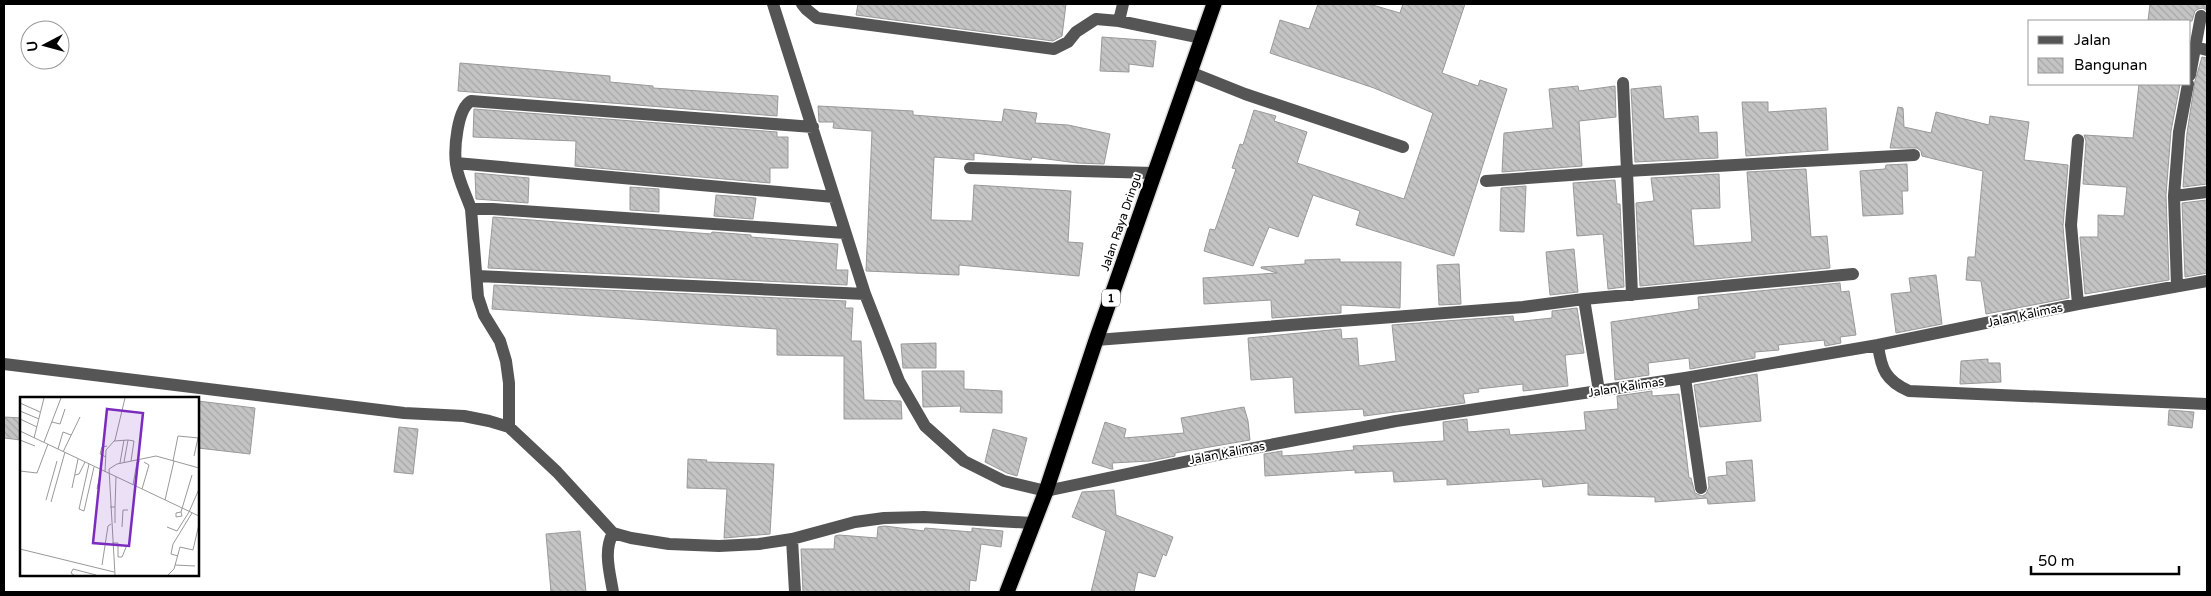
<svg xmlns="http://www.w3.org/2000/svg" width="2211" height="596" font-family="'Varela Round',sans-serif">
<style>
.building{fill:url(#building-back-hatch);stroke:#999}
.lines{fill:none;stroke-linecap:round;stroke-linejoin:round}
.highway-casing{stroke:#dbdbdb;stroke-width:18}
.minor{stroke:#555;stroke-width:12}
.highway{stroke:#000;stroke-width:15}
.labels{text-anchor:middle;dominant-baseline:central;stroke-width:4;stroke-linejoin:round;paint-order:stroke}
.shield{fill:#fff;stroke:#4c4c4c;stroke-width:1}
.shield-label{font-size:11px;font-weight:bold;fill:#000}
.street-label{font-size:12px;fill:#000;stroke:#fff}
.inset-road{fill:none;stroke:#999;stroke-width:1}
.view{fill:#7b2cbf;fill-opacity:0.15;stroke:#7b2cbf;stroke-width:2.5}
.inset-edge{fill:none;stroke:#000;stroke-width:2.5}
</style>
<defs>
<pattern id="building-back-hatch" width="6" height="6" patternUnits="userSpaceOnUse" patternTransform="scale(1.25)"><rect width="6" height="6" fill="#c4c4c4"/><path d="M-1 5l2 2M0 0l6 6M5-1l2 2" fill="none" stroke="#a7a7a7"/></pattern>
</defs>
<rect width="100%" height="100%" fill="#fff"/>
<path class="building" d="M858,4H1066L1062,36L1053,41L856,15Z
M1318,4H1369L1400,13L1403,4H1465L1442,73L1478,86L1480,80L1507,89L1454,256L1356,225L1360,211L1313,195L1298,237L1269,227L1253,266L1204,251L1210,229L1215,230L1236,169L1232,168L1240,144L1243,145L1254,110L1276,116L1274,121L1307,132L1297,163L1404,199L1433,113L1374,88L1270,53L1280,20L1309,29Z
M2150,4H2207V11L2203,8L2198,9L2195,11L2192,21H2148Z
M1102,37L1156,41L1153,67L1129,64V72L1100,71Z
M2202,57L2207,58V184L2183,187L2187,133L2195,81Z
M460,63L610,76V82L653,86V88L778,96L777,116L458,91Z
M2139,84H2180L2171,131L2166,195L2169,280L2085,294L2080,237H2098V215L2124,216L2127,187L2083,184L2086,141L2084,135L2133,138Z
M1578,86L1579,91L1615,86L1616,117L1579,121L1582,166L1502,172L1504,133L1553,128L1549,89Z
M1661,86L1664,119L1698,116L1699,133L1717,132L1718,158L1635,162L1631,89Z
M1742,102H1768V112L1826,108L1828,150L1746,156Z
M818,106L913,111V115L1002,122L1004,109L1037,113L1035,123L1068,125L1110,134L1104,164L1077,163L1032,157L1031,160L974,153V160L934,157L931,220L972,221L974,185L1071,191L1068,242L1083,243L1079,276L959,265V275L866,271L872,131L833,128L834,122H819Z
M1898,107L1903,108L1904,127L1931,133L1936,112L1989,125L1990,116L2029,122L2024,160L2068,165L2063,226L2069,298L1986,314L1981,281L1966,280L1968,257H1975L1983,171L1922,156L1921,151L1917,148H1890Z
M474,109L777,132V137H788V168H770V183L575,166L576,141L473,137Z
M1907,164L1908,191H1902L1903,214L1863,216L1860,171L1885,169L1886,165Z
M1806,169L1811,237L1827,236L1830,268L1640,286L1636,203L1654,201L1651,178L1719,174L1720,208L1691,209L1694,246L1722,244L1752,242L1747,172Z
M475,173L529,178L528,203L476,199Z
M1615,180L1617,204H1620L1624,287L1608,289L1603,234L1577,236L1573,183Z
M1526,186L1524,232L1500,231L1501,188Z
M630,187L659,189V212L630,210Z
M716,195L756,198L753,219L714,216Z
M2207,200V273L2185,277L2182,203Z
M493,217L711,234L712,232L751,235V237L838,244L836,270H848L847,285L488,268Z
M1574,249L1578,292L1550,295L1546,252Z
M1340,259V262H1401L1400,308L1341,305V313L1272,318L1271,300L1204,304L1203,278L1277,273L1261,268V267L1305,264V260Z
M1459,264L1461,304L1439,305L1437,265Z
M1936,275L1942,324L1896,333L1891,294L1911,292L1909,278Z
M1840,283L1841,292L1849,291L1856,335L1840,337L1841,343L1825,346L1824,340L1778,345L1779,350L1755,352V358L1690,369L1689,358L1648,363L1649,375L1615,380L1611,322L1699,309L1698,297Z
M494,285L846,301L845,308H853L851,341H861L864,400L901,401L902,419H844V356L777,355V329L492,309Z
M1577,308L1584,353L1565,355L1568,386L1523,391V384L1478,389L1479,392L1463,394L1465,403L1364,416L1363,409L1295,413L1293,377L1251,380L1248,338L1341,329L1342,339L1357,338L1359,366L1396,361L1392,325L1513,316L1514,322L1552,318V311Z
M936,343V368H903L901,344Z
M1988,359V363H2000L2001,382L1960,384L1961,361Z
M922,371H964V389L1002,391V413L960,412L961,406L923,407Z
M1757,374L1761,421L1700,427L1694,385Z
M1652,391V396L1679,394L1689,478H1691L1695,493L1702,496L1706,494L1709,487L1708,477L1727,475L1726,462L1752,460L1755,501L1708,504L1707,498L1655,502V497L1588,495V483L1543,487L1542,479L1447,485V479L1394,482L1393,471L1355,473V470L1265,476L1264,454L1282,451V456L1312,454L1354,450L1353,446L1444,441L1443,422L1467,419L1468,432L1509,429L1510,435L1586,430L1584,412L1618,409L1617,396Z
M198,401L255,408L250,454L198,448Z
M1244,407L1248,421L1250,440L1175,453V456L1150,461L1112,463L1113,469H1111L1092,463L1105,422L1126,429L1124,438L1184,433L1181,418Z
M2169,410L2194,412L2192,428L2168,425Z
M4,417L21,418V440L4,438Z
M399,427L418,429L413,474L394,472Z
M993,429L1027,438L1017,476L1007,473L985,462Z
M688,459L707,460L706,462L774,464L770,534L724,538L727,489L687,488Z
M1114,490L1116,515L1173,537L1166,556L1163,554L1155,577L1138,572L1134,592H1091L1106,531L1072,517L1082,492Z
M885,526L924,531L925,528L972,532V528L1003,531L1001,547L981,544L976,581L970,580L969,592H803L801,549H834L835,536L839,535L877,538L878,527Z
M580,531L586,592H551L546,534Z"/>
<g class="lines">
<defs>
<path id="highway" d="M1007,592L1046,491L1096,340L1214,4"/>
</defs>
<use href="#highway" class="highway-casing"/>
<path class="minor" d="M773,4L865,294L899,381L925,426L964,461L1004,481L1046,491L1217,455L1396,421L1685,378L1878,345L2078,304L2207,281
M802,4L806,9L817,18L1054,49L1068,42L1076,32L1096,19L1119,21L1202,38
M1119,21L1123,4
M2195,47L2207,50
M1190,72L1245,94L1403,147
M2190,75L2201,16
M1623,83L1627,171L1914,155
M2078,140L2071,225L2078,304
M456,163L834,197
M970,168L1154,173
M1486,181L1627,171L1632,295
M2174,196L2179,132L2188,84
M471,209C466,194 458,180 456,164C454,149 457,109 471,101L813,127
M477,276L865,294
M2177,286L2174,196L2207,192
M1584,299L1853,274
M1096,340L1523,307L1584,299L1599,391
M1878,345C1881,369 1886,381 1909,391L2207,404
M4,364L404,413L464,416L489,421L509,427L557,472L613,533L631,538L669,544L719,546L759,544L792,539L855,522L884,518L924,517L1032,523
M1685,378L1701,488
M509,427V383L506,361L500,341L484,315L478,297L471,209H493L845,233
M613,533C603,551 610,573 613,592
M792,539L795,592"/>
<use href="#highway" class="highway"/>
</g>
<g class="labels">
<rect class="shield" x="1102" y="289.5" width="18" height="17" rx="4"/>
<g class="shield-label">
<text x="1111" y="298">1</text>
</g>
<g class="street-label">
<text transform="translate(1121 222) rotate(-71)">Jalan Raya Dringu</text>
<text transform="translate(2025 315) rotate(-12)">Jalan Kalimas</text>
<text transform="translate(1626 387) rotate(-9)">Jalan Kalimas</text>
<text transform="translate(1227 453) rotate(-11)">Jalan Kalimas</text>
</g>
</g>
<g transform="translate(20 397)">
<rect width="179" height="179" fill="#fff"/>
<path class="inset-road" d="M0,6L20,15M0,14L19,22M0,22L17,30M32,25L40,27L45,12M0,34L179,119M14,41L24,1M0,43L15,49M108,43L114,44L111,64M94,44L108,43L104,65M24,45L41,1M38,52L43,35L51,38M43,55L60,20M174,59L178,41M86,60L80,57L82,50L87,49M153,64L158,39L179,41M154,64L179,71M100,66L104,43M0,74L17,76L28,47M85,75L86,53L95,43L105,1M55,78L59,77L65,65M113,88L117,65L120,64M52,91L58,62M77,92L81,73M122,92L129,68L124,65M26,103L37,64M31,105L45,55M90,110H95L96,80M64,114L59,112L69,67M64,114L74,70M161,115L156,116V120L162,119L161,115L172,78M169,115L179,92M95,126V110M102,130L103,113H108M147,130L157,134L169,115M92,146H98V160M0,152L94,175M158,159L151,157L153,147L172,116M98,160H102L107,148M82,168L88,129L91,127M155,168L175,169M54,178L51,176L53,172L76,178M95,178L89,72L97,67L136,59L154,64L145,103M148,178L154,172L160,150L173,153L179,127"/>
<path class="view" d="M87,12L123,16L109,149L73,146Z"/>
<rect width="179" height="179" class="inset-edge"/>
</g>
<rect width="2211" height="596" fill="none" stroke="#000000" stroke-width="10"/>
<rect x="2028" y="20" width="162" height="65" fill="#ffffff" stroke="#999999"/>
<rect x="2038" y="36" width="25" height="8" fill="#555555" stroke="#999999"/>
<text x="2074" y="45" font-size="15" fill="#000000">Jalan</text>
<rect x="2038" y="58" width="25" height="15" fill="url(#building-back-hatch)" stroke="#999999"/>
<text x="2074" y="70" font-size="15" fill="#000000">Bangunan</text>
<g transform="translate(45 45) rotate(264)"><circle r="24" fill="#ffffff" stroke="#999999"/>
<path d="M0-4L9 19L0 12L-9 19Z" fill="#000000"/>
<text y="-8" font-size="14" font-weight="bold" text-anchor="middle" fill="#000000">U</text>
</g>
<path d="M2031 566v8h148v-8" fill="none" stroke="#000000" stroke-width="2.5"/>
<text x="2038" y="566" font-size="15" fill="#000000" stroke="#ffffff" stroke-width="4" paint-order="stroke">50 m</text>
</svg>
